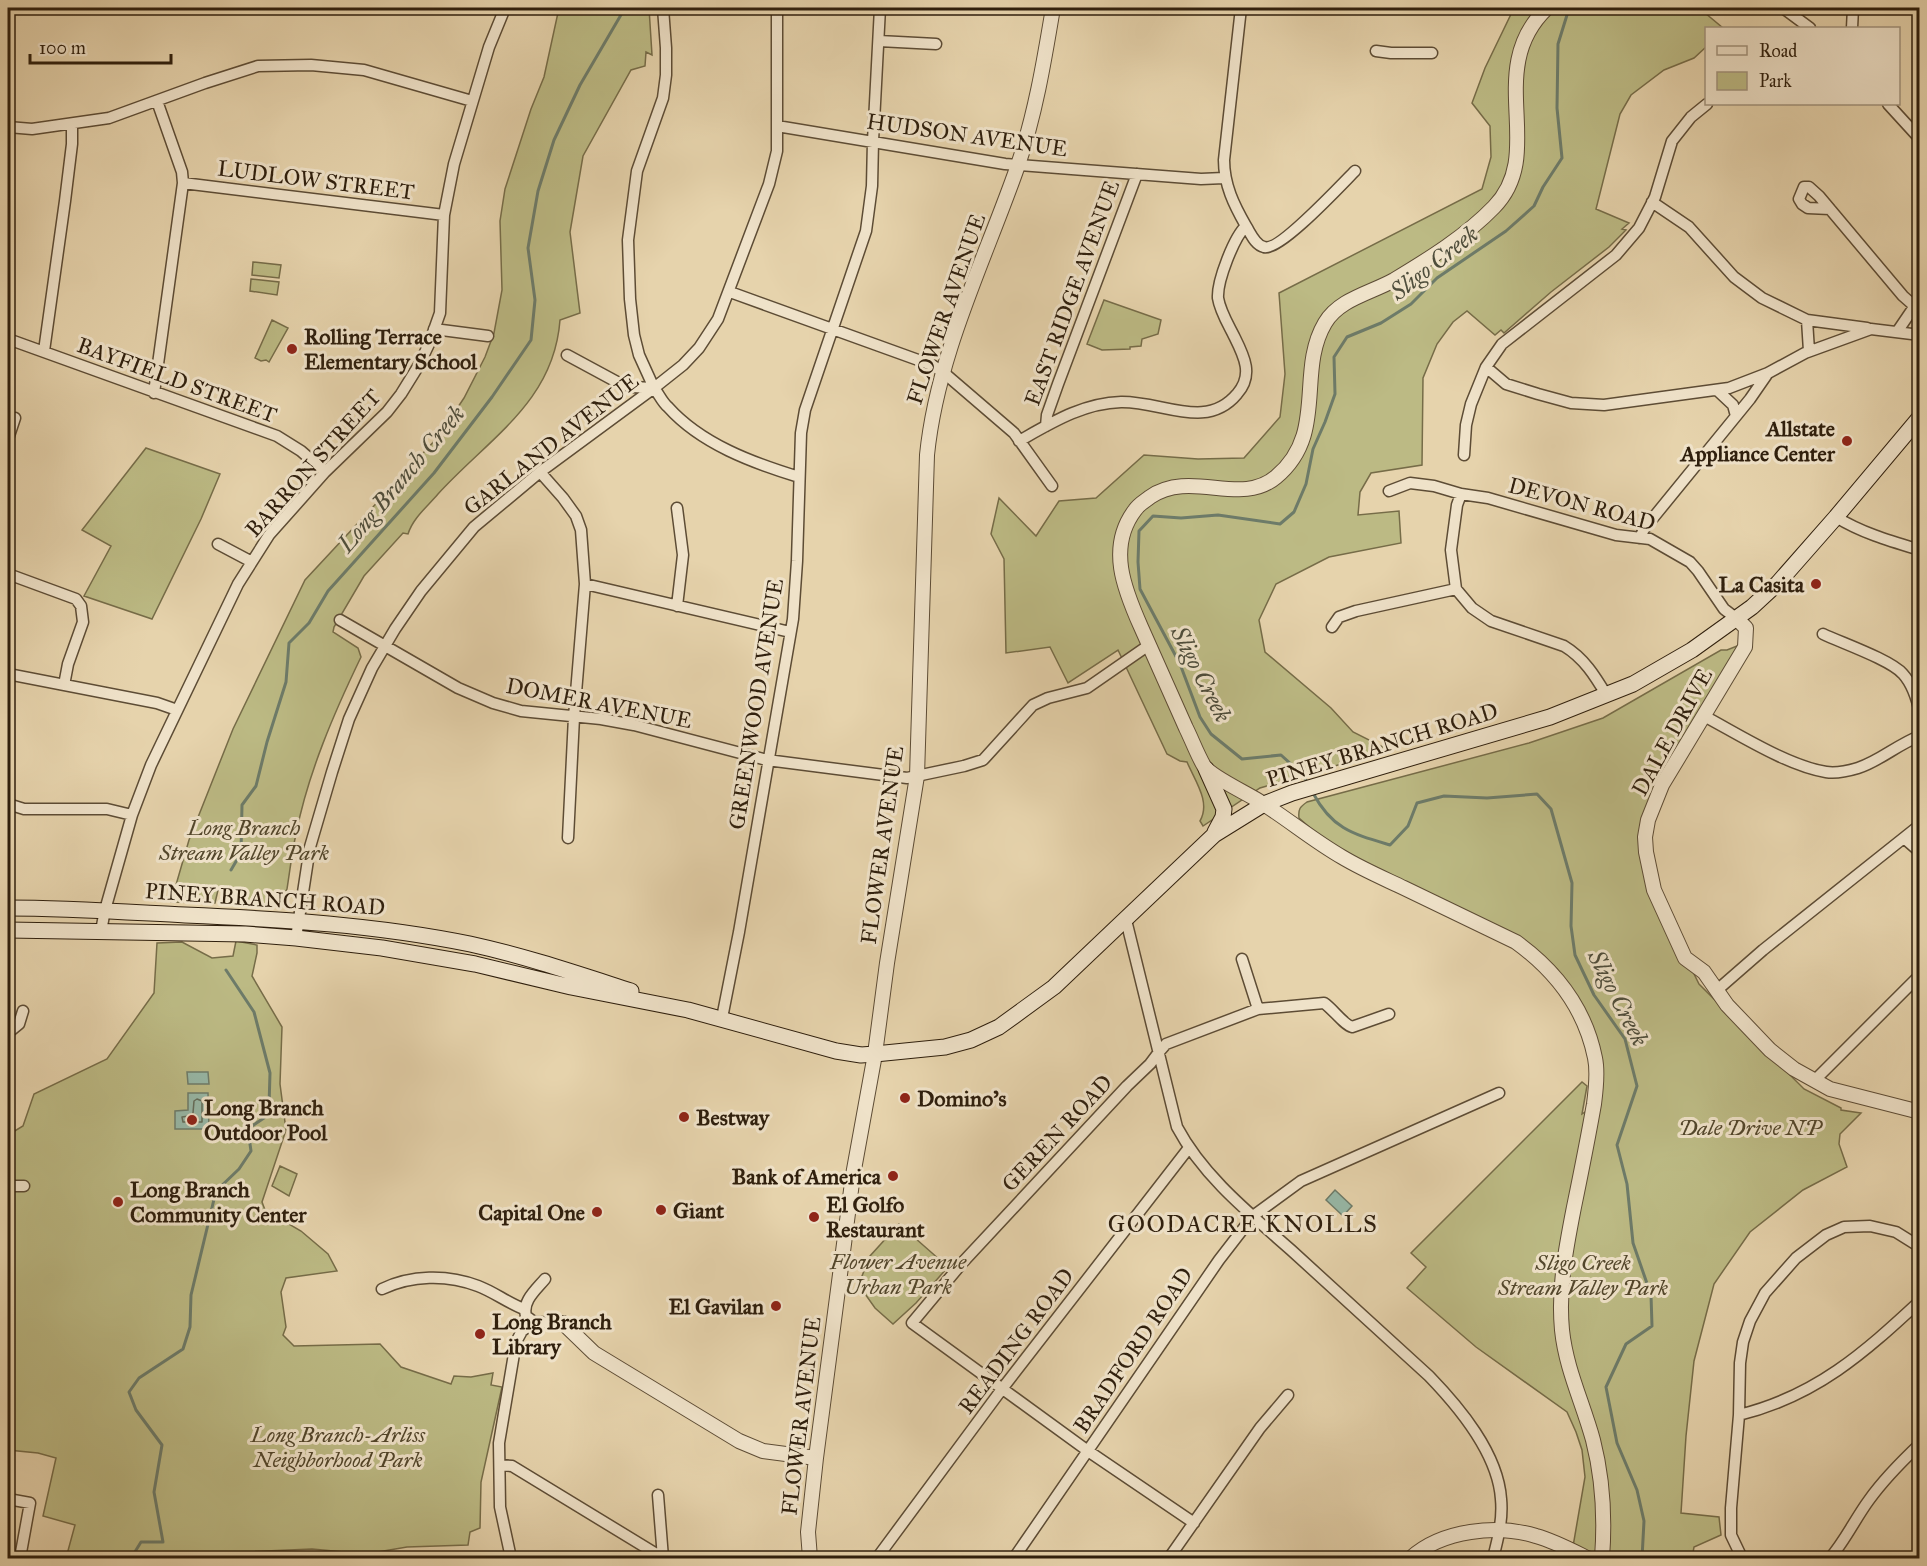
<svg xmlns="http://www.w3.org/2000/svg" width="1927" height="1566" font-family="'IM FELL Great Primer',serif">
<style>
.green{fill:#bcba84;stroke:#766c48;stroke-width:1.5}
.water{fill:#97b8a7;stroke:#6d7b69;stroke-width:1.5}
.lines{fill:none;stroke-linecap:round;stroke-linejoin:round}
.shore{stroke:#636c5a;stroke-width:1.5}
.stream{stroke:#6d7b69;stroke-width:3}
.minor-casing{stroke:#5d4c35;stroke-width:13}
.tertiary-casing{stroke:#5d4c35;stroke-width:16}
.secondary-casing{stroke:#2f1f0d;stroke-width:17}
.minor{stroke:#efe2c9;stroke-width:10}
.tertiary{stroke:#efe2c9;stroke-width:14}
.secondary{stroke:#efe2c9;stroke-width:15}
.poi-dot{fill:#8f2418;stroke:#efe2c9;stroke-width:2}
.labels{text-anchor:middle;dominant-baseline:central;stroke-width:6;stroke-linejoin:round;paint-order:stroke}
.street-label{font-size:22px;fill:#2f1f0d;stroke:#efe2c9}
.poi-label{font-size:22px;font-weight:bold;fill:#2f1f0d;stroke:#efe2c9;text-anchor:start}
.park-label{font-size:22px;font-style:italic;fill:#52462b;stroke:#efe2c9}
.water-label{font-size:24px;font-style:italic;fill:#4e4d3b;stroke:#efe2c9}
.neighbourhood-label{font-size:24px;letter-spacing:1.5px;fill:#2f1f0d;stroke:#efe2c9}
</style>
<rect width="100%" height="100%" fill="#e6d3ac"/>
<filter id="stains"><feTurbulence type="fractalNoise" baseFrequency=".00333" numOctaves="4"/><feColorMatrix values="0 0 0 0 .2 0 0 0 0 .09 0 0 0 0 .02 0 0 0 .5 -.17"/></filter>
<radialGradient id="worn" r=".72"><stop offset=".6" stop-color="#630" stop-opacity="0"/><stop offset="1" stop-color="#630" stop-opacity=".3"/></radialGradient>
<path class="green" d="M559,8H649L652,55L646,52L645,66L631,70L583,156L570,232L580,313L560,320C554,402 489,438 438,494C427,507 413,518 408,534L403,533L364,576L334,627L333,632L358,648L361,657C334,713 308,773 296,834C292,852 290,870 287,889C277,912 258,907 237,904L235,891L218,890L215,903L171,902L189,840L233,729L305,580L438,437L464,398L485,357L494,333L502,290L500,221L505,189L531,109L544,77Z
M1514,8H1699L1723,28H1706V47L1694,58L1664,70L1631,95L1620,114L1596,209L1629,223L1622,229L1626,230L1609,247L1551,292L1504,333L1501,330L1495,335L1467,311L1453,322L1437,344L1423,378L1422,465L1371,473L1360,492L1358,515L1399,511L1401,543L1329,557L1276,584L1259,620L1265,652L1331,708L1353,732L1389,750L1260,788L1203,826L1200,821C1211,802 1195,781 1187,762L1180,761L1167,754L1118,650L1068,683L1050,647L1006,653L1004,559L991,534L999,498L1036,536L1059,501L1096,498L1144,455L1198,459L1244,458L1280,417L1285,374L1279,293L1482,189L1491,157L1490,126L1472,103L1485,68Z
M253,262L281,265L279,278L252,275Z
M251,279L279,282L277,295L250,291Z
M1104,300L1161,320L1158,334L1142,339L1141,346L1130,347V349L1102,350L1087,344Z
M272,320L288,328L269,362L266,360L261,361L255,358Z
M146,448L220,474L201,519L152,619L84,596L111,546L82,530Z
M1742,644L1659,777L1643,818L1647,878L1699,984L1804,1089L1841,1108V1110L1861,1113L1840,1134L1839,1144L1847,1167L1803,1190L1750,1232L1714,1284L1694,1361L1686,1436L1681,1513L1719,1517L1721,1535L1694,1547L1692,1558H1571L1585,1477L1582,1450L1576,1432L1567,1412L1476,1347L1407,1288L1426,1267L1411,1253L1582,1082L1587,1086L1582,1114L1588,1110L1591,1071L1586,1043L1571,988L1557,969L1539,952L1333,848L1299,818C1298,809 1300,807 1307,802L1529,743L1603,718L1721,650H1727Z
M236,941L257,945V953L252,976L282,1027L280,1084L286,1130L262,1202L265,1210L301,1231L328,1254L337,1271L286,1278L281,1292L286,1327L283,1335L294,1346L380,1344L401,1367L451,1384L454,1376L471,1377L493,1373L491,1385L502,1387L481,1482L480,1528L470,1532L468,1545L407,1547L366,1554L312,1549L200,1554L197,1558H66L75,1525L43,1516L56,1458L38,1453L8,1450V1135L23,1126L34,1094L107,1059L154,993L157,943L182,942L212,958L233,956Z
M280,1166L297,1174L289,1196L272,1186Z
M899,1224L948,1267L916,1303L893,1324L875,1308L863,1291H856L870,1256Z"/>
<path class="water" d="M187,1072H208L209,1084H188Z
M188,1093H208L209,1129H175V1111L188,1110Z
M1335,1190L1352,1206L1343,1216L1326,1200Z"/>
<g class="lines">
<path class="shore" d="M197,1099L202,1101V1122H183L182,1117L189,1116L193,1113L194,1101Z"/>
<path class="stream" d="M1307,782L1303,775L1281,755L1242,759L1211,734L1200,717L1180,664L1140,589L1138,562L1139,531L1153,516L1181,518L1218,515L1280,524L1294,512L1306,484L1313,449L1325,422L1335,394L1334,357L1347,337L1381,323L1411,304L1437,278L1506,231L1534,206L1543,187L1562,158L1557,108L1558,44L1567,15L1571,8
M1313,793C1332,829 1353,834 1390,845L1408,826L1417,803L1444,796L1487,798L1537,794L1551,809L1572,883L1571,926L1575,955L1594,995L1625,1039L1637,1086L1617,1145L1627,1184L1633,1243L1651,1295L1652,1326L1626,1344L1606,1387L1617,1443L1637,1490L1644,1521L1642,1558
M231,870L241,853L242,805L256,786L267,742L286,682L289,643L309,623L328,591L434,473L492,397L531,340L535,300L528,248L538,191L554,140L580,85L625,8
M120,1558L123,1556L133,1555L141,1542H163L154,1492L162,1445L136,1410L129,1392L139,1378L183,1349L190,1327L191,1295L216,1191L239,1169L251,1151L249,1137L252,1126L264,1118L269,1106L270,1073L254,1012L226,970"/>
<defs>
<path id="minor" d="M1783,8L1810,28
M1852,28L1853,8
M879,41L936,44
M1376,51L1391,53H1432
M1888,104L1920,139
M777,126L1005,164L1201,179L1224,178
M8,127L32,129L109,118L205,83L258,66L311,65L364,70L472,101
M183,183L444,215
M1652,202L1689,227L1734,277L1762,298L1807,320L1867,328
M1830,209L1808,208L1802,204L1799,199L1804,187H1809L1819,196L1903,296L1920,311
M1246,226C1251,234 1255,245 1264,247C1279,252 1342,184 1355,171
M730,292L932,365L943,372L1014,433L1052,486
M1807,320L1809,351
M434,329L488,336
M1897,332L1914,307
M8,339L277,436L301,451L325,472
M44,351L65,201L72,144V124
M567,355L617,382L632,387L654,388C659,394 662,402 668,407C701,444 753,463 799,477
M1486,367L1506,384L1538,394L1571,403L1604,405L1729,388L1768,373
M654,388L639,355L634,335L630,299L628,240L637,171L663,98L666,75V48L663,8
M1717,390L1733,405L1736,416
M154,393L183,183L182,172L157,101
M1046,426L1047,415L1058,384L1137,174
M8,439L15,418
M1019,441C1051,423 1083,403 1121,402C1162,401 1206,431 1237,394C1254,375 1244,356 1234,336C1228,324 1220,311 1218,298C1217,281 1234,237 1246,226C1234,205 1224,185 1224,160L1241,8
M1464,455L1466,425L1471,404L1486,367L1502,344L1616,255L1639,228L1655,197L1672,141L1691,117L1707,104
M540,472L563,498L576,516L581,530L585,584L574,717L568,838
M1389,491L1410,483L1434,486L1461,494L1488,498L1616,535L1650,539L1690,562L1698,571L1724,609L1737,619
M1461,494L1457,505L1451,550L1456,589L1472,608L1491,621L1564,646C1584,658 1595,676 1607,696
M1836,517C1862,533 1890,541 1920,550
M1640,538L1644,529L1750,399L1768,373L1805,353L1871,329L1920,335
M218,544L252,562
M8,574L76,599L81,606L83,622L68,664L64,685
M585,584L790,632
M677,606L683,555L677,508
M340,620L458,688L493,703L521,711L601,719L634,725L767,760L907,778L964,766L983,760L1033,705L1048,698L1087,688L1149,645
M1332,627L1339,617L1356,611L1456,589
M1823,634C1842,643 1891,660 1903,674C1913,685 1917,699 1920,713
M8,674L157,703L177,710
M1704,716C1738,734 1788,766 1826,772C1837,774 1848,771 1858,768C1880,761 1898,744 1920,736
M8,804L24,809H107L132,815
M1904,838L1920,852
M1126,920L1177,1127C1203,1176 1249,1213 1291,1250C1337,1292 1383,1334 1429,1376C1459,1407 1498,1453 1501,1499C1503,1519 1498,1539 1493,1558
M101,931L105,910L132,815L151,765L238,584L269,535L325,472L387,412L401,394L419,365L429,344L440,313L444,215L454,164L489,47L505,8
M296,938L310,847L332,772L349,719L372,668L395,629L421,591L474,527L540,472L654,388L683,365L699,348L718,319L769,184L777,151V8
M1242,959L1258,1009L1324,1003C1333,1009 1344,1025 1352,1027L1389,1014
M1716,991L1763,950L1920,825
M722,1018L739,932L793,619L797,561L801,433L805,410L866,231L872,186L873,141L880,8
M8,1033L19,1024L23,1011
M1814,1081L1920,975
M8,1186H24
M545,1279C536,1290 522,1301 526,1316L534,1322L563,1323
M382,1289C411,1275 447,1274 478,1286C494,1292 508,1303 524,1309
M1739,1415C1816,1396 1864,1353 1920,1301
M500,1465L512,1466L663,1558
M658,1495L663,1558
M8,1499L30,1503L20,1558
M1194,1523L1088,1451L912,1323L963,1262L1127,1086L1150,1064L1159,1052L1166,1044L1258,1009
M511,1558L500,1507L499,1443L516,1342L522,1331L534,1322
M877,1558L1002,1389L1188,1149
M1014,1558L1219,1260L1253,1216L1301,1181L1499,1093
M1169,1558L1260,1428L1288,1395
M1742,1558L1731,1535V1508L1739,1415L1740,1363L1743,1342L1750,1321L1765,1293L1796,1258L1826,1235L1844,1227L1870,1226L1896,1232L1920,1247
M1830,1558C1845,1541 1855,1519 1869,1500C1884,1479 1901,1462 1920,1444"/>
<path id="tertiary" d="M1547,8C1482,70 1548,152 1494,207C1466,236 1429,259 1394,280C1371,293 1339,299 1325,323C1296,372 1328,434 1276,477C1241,507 1191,469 1150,497C1145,501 1139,504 1135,510C1107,547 1124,589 1141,627C1156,661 1171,695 1186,728C1192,740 1197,754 1204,766C1211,777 1249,794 1262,803C1289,820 1314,841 1342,857C1362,869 1383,878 1404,888C1441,906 1478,924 1516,942C1556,971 1585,1008 1595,1058C1598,1072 1596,1089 1594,1104C1588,1138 1581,1173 1574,1207C1566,1248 1558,1288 1562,1330C1566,1369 1583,1403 1593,1440C1603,1479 1605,1519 1602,1558
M1737,619L1746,628L1745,647L1662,785L1648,820L1645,837L1646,852L1654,890L1685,958L1704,972L1727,1005L1770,1050L1794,1069L1830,1089L1920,1112
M563,1323L594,1353L739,1441L763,1451L816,1458
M810,1558L808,1532L816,1458L853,1175L875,1054L887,963L917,776L927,455C937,355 984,262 1017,168C1035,116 1044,62 1053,8
M1411,1558C1442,1530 1497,1524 1536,1536C1554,1541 1571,1550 1587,1558"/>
<path id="secondary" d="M1206,769L1224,809L1223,817L1215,832
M8,908C67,908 126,912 185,915C281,919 376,925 470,944C525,956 578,974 631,991
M8,930L245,934L296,938L382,948L475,964L571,987L688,1010L836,1051L861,1055L875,1054L945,1047L971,1040L999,1027L1054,987L1214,835L1264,804L1292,793L1550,717L1633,684L1692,650L1752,607L1778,583L1836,517L1920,417"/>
</defs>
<use href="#minor" class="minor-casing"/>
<use href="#tertiary" class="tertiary-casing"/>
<use href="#secondary" class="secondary-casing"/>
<use href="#minor" class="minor"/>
<use href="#tertiary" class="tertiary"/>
<use href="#secondary" class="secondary"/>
</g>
<g class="poi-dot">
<circle cx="292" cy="349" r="6"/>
<circle cx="1847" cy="441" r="6"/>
<circle cx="1816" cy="584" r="6"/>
<circle cx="905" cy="1098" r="6"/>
<circle cx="684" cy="1117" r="6"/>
<circle cx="192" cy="1120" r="6"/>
<circle cx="893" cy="1176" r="6"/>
<circle cx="118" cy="1202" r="6"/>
<circle cx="661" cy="1210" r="6"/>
<circle cx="597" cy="1212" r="6"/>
<circle cx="814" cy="1217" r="6"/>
<circle cx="776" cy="1306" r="6"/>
<circle cx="480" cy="1334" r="6"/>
</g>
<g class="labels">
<g class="street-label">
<text transform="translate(967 135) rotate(8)">HUDSON AVENUE</text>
<text transform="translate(316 180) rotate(7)">LUDLOW STREET</text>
<text transform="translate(1072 293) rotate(-70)">EAST RIDGE AVENUE</text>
<text transform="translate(946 309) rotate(-71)">FLOWER AVENUE</text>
<text transform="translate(177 380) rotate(20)">BAYFIELD STREET</text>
<text transform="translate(551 444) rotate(-38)">GARLAND AVENUE</text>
<text transform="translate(313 463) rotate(-48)">BARRON STREET</text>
<text transform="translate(1582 504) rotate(15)">DEVON ROAD</text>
<text transform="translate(599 703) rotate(11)">DOMER AVENUE</text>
<text transform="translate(756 704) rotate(-81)">GREENWOOD AVENUE</text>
<text transform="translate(1672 732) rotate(-61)">DALE DRIVE</text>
<text transform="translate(1382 745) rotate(-17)">PINEY BRANCH ROAD</text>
<text transform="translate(882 845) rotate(-82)">FLOWER AVENUE</text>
<text transform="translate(265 899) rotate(4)">PINEY BRANCH ROAD</text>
<text transform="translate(1057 1133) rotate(-47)">GEREN ROAD</text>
<text transform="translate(1016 1341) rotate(-53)">READING ROAD</text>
<text transform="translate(1133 1350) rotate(-56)">BRADFORD ROAD</text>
<text transform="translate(801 1416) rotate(-83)">FLOWER AVENUE</text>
</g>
<g class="poi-label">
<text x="304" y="336">Rolling Terrace<tspan x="304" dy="25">Elementary School</tspan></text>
<text x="1835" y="428" text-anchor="end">Allstate<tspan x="1835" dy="25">Appliance Center</tspan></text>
<text x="1804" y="584" text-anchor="end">La Casita</text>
<text x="917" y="1098">Domino's</text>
<text x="204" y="1107">Long Branch<tspan x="204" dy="25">Outdoor Pool</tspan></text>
<text x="696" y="1117">Bestway</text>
<text x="881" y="1176" text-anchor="end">Bank of America</text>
<text x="130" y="1189">Long Branch<tspan x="130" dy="25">Community Center</tspan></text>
<text x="826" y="1204">El Golfo<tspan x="826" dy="25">Restaurant</tspan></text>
<text x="673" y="1210">Giant</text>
<text x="585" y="1212" text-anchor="end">Capital One</text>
<text x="764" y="1306" text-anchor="end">El Gavilan</text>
<text x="492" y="1321">Long Branch<tspan x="492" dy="25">Library</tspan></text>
</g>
<g class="park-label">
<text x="244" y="827">Long Branch<tspan x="244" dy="25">Stream Valley Park</tspan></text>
<text x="1750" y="1127">Dale Drive NP</text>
<text x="898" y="1261">Flower Avenue<tspan x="898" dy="25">Urban Park</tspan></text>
<text x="1583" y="1262">Sligo Creek<tspan x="1583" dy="25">Stream Valley Park</tspan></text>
<text x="338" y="1434">Long Branch-Arliss<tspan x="338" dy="25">Neighborhood Park</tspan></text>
</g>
<g class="water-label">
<text transform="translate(1434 263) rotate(-38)">Sligo Creek</text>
<text transform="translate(401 479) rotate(-50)">Long Branch Creek</text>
<text transform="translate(1201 674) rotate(63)">Sligo Creek</text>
<text transform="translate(1618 998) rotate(63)">Sligo Creek</text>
</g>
<g class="neighbourhood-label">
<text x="1243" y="1224">GOODACRE KNOLLS</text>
</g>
</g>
<rect width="1927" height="1566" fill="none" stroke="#e6d3ac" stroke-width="30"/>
<rect x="9" y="9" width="1909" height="1548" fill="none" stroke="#2f1f0d" stroke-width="3"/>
<rect x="15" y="15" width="1897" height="1536" fill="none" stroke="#2f1f0d" stroke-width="1.5"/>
<rect x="1705" y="27" width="195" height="78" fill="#efe2c9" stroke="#a2947e" stroke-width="1.5"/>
<rect x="1717" y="46" width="30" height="9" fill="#efe2c9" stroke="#a2947e" stroke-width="1.5"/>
<text x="1759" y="57" font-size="18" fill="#2f1f0d">Road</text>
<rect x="1717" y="72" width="30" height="18" fill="#bcba84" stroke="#a2947e" stroke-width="1.5"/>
<text x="1759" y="87" font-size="18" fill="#2f1f0d">Park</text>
<path d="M30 54v9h141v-9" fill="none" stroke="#2f1f0d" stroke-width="3"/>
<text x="39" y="54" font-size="18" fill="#2f1f0d" stroke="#efe2c9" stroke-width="4.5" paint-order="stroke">100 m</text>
<rect width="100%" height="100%" filter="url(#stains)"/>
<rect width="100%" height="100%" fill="url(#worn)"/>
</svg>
